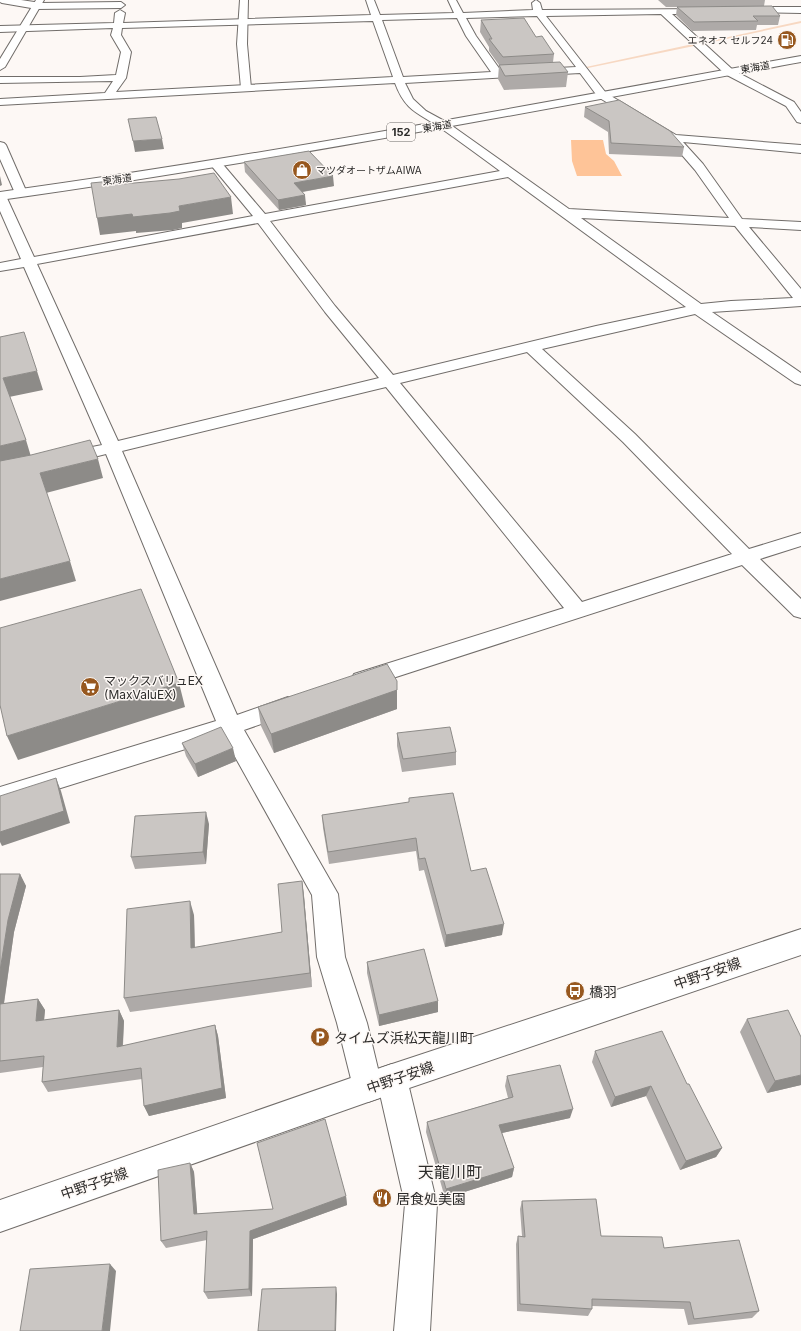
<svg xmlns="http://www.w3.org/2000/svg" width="801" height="1331" font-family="Inter,'Noto Sans JP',sans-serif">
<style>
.green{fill:#fec498}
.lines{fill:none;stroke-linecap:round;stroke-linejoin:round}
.stream{fill:#f7d8c2;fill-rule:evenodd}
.street-casing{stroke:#716d6a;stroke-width:2}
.secondary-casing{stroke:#716d6a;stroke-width:2}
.highway-casing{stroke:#716d6a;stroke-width:2}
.street{fill:#fff;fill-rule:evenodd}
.secondary{fill:#fff;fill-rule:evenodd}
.highway{fill:#fff;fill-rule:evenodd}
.wall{fill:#aeaaa8}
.shaded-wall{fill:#8d8b88}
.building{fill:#cac6c3;stroke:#8d8b88}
.labels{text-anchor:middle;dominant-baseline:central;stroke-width:3;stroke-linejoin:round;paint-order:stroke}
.far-poi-label{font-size:10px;fill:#2c2b2a;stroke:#fdf8f5;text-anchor:end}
.far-street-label{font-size:10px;fill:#2c2b2a;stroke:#fdf8f5}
.shield{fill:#fdf8f5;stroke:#6b6867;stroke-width:1}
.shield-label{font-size:11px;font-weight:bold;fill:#2c2b2a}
.poi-label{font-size:12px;fill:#2c2b2a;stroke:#fdf8f5;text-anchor:start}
.near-street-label{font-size:14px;fill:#2c2b2a;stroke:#fdf8f5}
.near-poi-label{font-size:14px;fill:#2c2b2a;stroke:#fdf8f5;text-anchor:start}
.near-neighbourhood-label{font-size:16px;fill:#2c2b2a;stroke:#fdf8f5}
</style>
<rect width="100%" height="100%" fill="#fdf8f5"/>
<path class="green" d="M571,140H603L606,154L614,161L622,176H577L572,161Z"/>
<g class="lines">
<path class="stream" d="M801,21V23L703,44L701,43Z
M693,44L694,46L588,68L586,67Z"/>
<defs>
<path id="street" d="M0,0H21L41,3L121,2L125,5L121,8L37,9L2,3L0,2Z
M366,0H374L380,15L454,13L448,0H456L463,13L533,10L532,3L536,0L540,3L542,10L710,9L711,11L710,13L707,14H672L733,70L794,102L801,112V123L797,122L786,106L725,74L661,14L546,16L606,93L676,135L801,145V153L683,142L703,164L742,219L801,222V230L749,227L801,289V306L712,312L801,373V385L795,383L695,314L542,349L635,434L749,549L801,533V546L760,559L801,599V618L794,616L742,565L362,688L354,686L351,680L354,674L564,608L386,387L122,451L237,715L288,697L296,700L299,706L296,712L244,730L338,894L345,957L367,1023L379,1073L381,1068L392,1064L403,1068L407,1079L437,1204L430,1331H394L405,1204L380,1094L379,1098L368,1102L357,1098L353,1087L337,1023L317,957L312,895L224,737L0,807V787L216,721L106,454L98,456L92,455L89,451L92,447L102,445L24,267L0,271V263L21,259L0,211V192L4,193L6,196L34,257L253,216L210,164L212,161H220L265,214L500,171C481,157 462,143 442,129C420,113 406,113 395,83L0,105V99L105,93L113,81L0,83V77H80L116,75L121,52L111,35L113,28L0,32V26L114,23L115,13L120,10L125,13L123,23L371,15ZM537,16L576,67L501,71L476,36L466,18ZM457,18L466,36L491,72L403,77L382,20ZM373,21L393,77L116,92L126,78L131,52L121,35L122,28ZM580,73L598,97L669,140L695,170L729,218L569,209L448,123L426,111L413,99L405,83ZM508,177L686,307L596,326L393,375L335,306L270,221ZM581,218L735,226L793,298L731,301L701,304ZM258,223L325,312L379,378L118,441L37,264ZM527,352L623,442L732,554L582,602L400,383Z
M745,7H801V13L742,12L741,10L742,8Z"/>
<path id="secondary" d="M36,0H44L5,67L0,70V59Z
M240,0H248L247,44L251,88L246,91L241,88L237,44Z
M0,142L4,143L6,145L27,193L25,196H17L15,193L0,159Z
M801,929V955L368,1102L0,1232V1200L368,1072Z"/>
<path id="highway" d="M801,56V62C534,111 269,162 0,200V192C268,155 534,104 801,56Z"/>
</defs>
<use href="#street" class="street-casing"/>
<use href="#secondary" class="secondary-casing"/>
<use href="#highway" class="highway-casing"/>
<use href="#street" class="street"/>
<use href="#secondary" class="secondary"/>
<use href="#highway" class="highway"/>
</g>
<path class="wall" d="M658,0H765L764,6L780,16L778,25H757L756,30L692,31L676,15L677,7H666Z
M481,20L536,37L554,54L553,62L568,72L566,87L504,90L498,79L499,65L489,51V47L480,32Z
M585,107L684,147L682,157L609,154L608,132L584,117Z
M244,162L334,186L303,192L306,205L279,210L245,172Z
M397,681V709L274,753L261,726L258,707Z
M397,733L456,752V765L402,772L397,746Z
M182,743L236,761L198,777L186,756Z
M409,798L471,871L502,935L445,947L424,870L419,871L416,851L329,864L323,828L322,815L409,803Z
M209,824L206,864L135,869L131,857Z
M0,874H20L26,886L14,932L4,1004L38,999L45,1010L44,1020L119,1010L124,1021L123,1046L215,1025L218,1036L226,1098L149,1116L144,1106L142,1079L48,1092L42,1082L43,1067L0,1073Z
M302,881L304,896L312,987L130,1012L124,998L194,915L195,948L282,932Z
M367,962L438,1012L379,1026L367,973Z
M747,1019L801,1085L767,1093L740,1032Z
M595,1051L687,1084L722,1148L716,1157L680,1170L646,1096L611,1107L592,1062Z
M507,1076L570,1118L502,1133L514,1168L512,1177L445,1198L426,1132L427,1122L508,1098L505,1086Z
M190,1163L194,1172L197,1214L273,1209L346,1196L347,1205L253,1239L252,1296L208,1299L204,1292L207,1240L166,1248L161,1241Z
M522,1201L601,1236L664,1248L759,1311L752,1318L688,1325L684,1309L592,1306V1309L588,1316L517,1311L516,1244L518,1236H522L520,1209Z"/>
<path class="shaded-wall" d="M162,139L164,149L135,152L133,141Z
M0,176L2,185L0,186Z
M333,176L334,186L295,193L294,183Z
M305,195L306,205L279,210L278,200Z
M231,197L233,214L182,223V228L173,230L136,233V231L100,235L97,218L179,206Z
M37,371L43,390L9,397L3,378Z
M26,440L32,460L0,467V446Z
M98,459L103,478L46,493L40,473Z
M70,561L76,581L0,601V579Z
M179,683L185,707L18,760L7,736Z
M397,690V709L274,753L271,734Z
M233,748L236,761L198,777L195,764Z
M56,778L61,791L70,823L2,846L0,842V832Z
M206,812L209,824L206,864L203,852Z
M20,874L26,886L14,932L2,1016L0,1012V971L8,920Z
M302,881L304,896L312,987L310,973Z
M190,901L194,915L195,962L191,948Z
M504,924L502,935L445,947L446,935Z
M38,999L45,1010L43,1031L36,1021Z
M438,1001V1012L379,1026V1015Z
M119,1010L124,1021L122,1057L117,1047Z
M215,1025L218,1036L226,1098L149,1116L144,1106Z
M801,1075V1085L767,1093L775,1081Z
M651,1086L646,1096L611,1107L615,1097Z
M573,1109L570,1118L497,1134L499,1125Z
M722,1148L716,1157L680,1170L686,1161Z
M190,1163L194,1172L198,1223L194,1214Z
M514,1168L512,1177L445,1198L446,1189Z
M346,1196L347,1205L253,1239L252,1296L249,1289L250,1231Z
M110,1264L116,1271L110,1331H102Z
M336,1287L337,1294L336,1331H335Z"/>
<path class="building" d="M772,6L780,16H753L758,21L694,22L677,7Z
M524,18L536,37L542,36L554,54L503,57L489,39H492L481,20Z
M560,62L568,72L505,76L499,65Z
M619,100L670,131L684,147L611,143L609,121L585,107Z
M156,117L162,139L133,141L128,119Z
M309,151L333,176L294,183L305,195L278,200L244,162Z
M214,173L231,197L179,206L180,211L170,213L133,217L132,214L97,218L91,183L122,180L123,184L179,179Z
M24,332L37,371L3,378L26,440L0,446V337Z
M90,440L98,459L40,473L70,561L0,579V461L31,455Z
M141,589L179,683L7,736L0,705V628Z
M387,664L397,681V690L271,734L258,707Z
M221,727L233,748L195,764L182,743Z
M450,727L456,752L403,759L397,733Z
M56,778L64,811L0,832V796Z
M453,793L471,871L486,868L504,924L446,935L425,858L419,859L416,838L328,852L322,815L409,802V798Z
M206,812L203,852L131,857L135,816Z
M0,874H20L8,920L0,971Z
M302,881L310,973L124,998L127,909L190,901L191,948L282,932L278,884Z
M424,949L438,1001L379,1015L367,962Z
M38,999L36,1021L119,1010L117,1047L215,1025L222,1088L144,1106L141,1068L42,1082L44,1056L0,1061V1004Z
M788,1010L801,1037V1075L775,1081L747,1019Z
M662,1031L687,1084H689L722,1148L686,1161L651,1086L615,1097L595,1051Z
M560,1065L573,1109L499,1125L514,1168L446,1189L427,1122L513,1097L507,1076Z
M325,1119L346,1196L250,1231L249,1289L204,1292L207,1231L161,1241L158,1170L190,1163L194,1214L273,1209L257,1143Z
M596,1199L601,1236L662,1237L664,1248L739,1240L759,1311L694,1319L690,1302L592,1299V1309L520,1304L518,1236L525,1237L522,1201Z
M110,1264L102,1331H20L30,1269Z
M336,1287L335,1331H258L262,1289Z"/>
<defs>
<symbol id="fuel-disc" viewBox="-11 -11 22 22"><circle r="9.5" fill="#97581f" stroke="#fdf8f5"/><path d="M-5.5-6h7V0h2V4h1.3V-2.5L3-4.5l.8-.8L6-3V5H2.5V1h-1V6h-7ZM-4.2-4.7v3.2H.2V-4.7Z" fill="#fff"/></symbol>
<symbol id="shop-disc" viewBox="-11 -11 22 22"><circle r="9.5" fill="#97581f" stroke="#fdf8f5"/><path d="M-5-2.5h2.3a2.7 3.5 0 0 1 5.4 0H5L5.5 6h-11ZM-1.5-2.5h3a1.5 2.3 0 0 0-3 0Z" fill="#fff"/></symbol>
<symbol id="supermarket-disc" viewBox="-11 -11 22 22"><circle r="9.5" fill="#97581f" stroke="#fdf8f5"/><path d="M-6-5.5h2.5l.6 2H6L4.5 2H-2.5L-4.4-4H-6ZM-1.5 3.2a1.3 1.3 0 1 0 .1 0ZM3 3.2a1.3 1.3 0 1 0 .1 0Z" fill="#fff"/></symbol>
<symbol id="bus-disc" viewBox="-11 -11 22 22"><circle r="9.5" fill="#97581f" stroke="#fdf8f5"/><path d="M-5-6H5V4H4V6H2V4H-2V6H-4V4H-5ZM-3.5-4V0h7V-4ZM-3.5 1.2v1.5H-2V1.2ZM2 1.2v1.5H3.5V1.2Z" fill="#fff"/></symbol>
<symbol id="parking-disc" viewBox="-11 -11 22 22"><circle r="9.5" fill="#97581f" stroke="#fdf8f5"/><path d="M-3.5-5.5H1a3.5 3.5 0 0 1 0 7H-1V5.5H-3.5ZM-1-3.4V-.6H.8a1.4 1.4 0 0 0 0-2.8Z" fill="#fff"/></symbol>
<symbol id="restaurant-disc" viewBox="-11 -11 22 22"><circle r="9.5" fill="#97581f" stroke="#fdf8f5"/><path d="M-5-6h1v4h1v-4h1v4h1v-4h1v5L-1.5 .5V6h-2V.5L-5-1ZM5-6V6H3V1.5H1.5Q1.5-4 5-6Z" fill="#fff"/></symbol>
</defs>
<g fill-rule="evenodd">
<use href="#fuel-disc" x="776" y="29" width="22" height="22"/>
<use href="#shop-disc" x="291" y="159" width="22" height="22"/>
<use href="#supermarket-disc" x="79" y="676" width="22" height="22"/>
<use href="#bus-disc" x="564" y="980" width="22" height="22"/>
<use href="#parking-disc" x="309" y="1026" width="22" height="22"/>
<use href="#restaurant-disc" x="371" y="1187" width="22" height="22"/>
</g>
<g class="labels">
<g class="far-poi-label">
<text x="773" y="40">エネオス セルフ24</text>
<text x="316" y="170" text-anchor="start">マツダオートザムAIWA</text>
</g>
<g class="far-street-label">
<text transform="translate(755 67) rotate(-10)">東海道</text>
<text transform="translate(437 126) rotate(-10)">東海道</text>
<text transform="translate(117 179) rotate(-8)">東海道</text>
</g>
<rect class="shield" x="387" y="123" width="28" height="18" rx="3"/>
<g class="shield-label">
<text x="401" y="132">152</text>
</g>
<g class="poi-label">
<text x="104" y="680">マックスバリュEX<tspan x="104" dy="14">(MaxValuEX)</tspan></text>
</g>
<g class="near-street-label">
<text transform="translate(707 973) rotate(-19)">中野子安線</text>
<text transform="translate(400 1077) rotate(-19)">中野子安線</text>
<text transform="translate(94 1183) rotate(-19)">中野子安線</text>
</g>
<g class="near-poi-label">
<text x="589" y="991">橋羽</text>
<text x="334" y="1037">タイムズ浜松天龍川町</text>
<text x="396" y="1198">居食処美園</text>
</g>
<g class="near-neighbourhood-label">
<text x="450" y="1172">天龍川町</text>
</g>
</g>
</svg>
